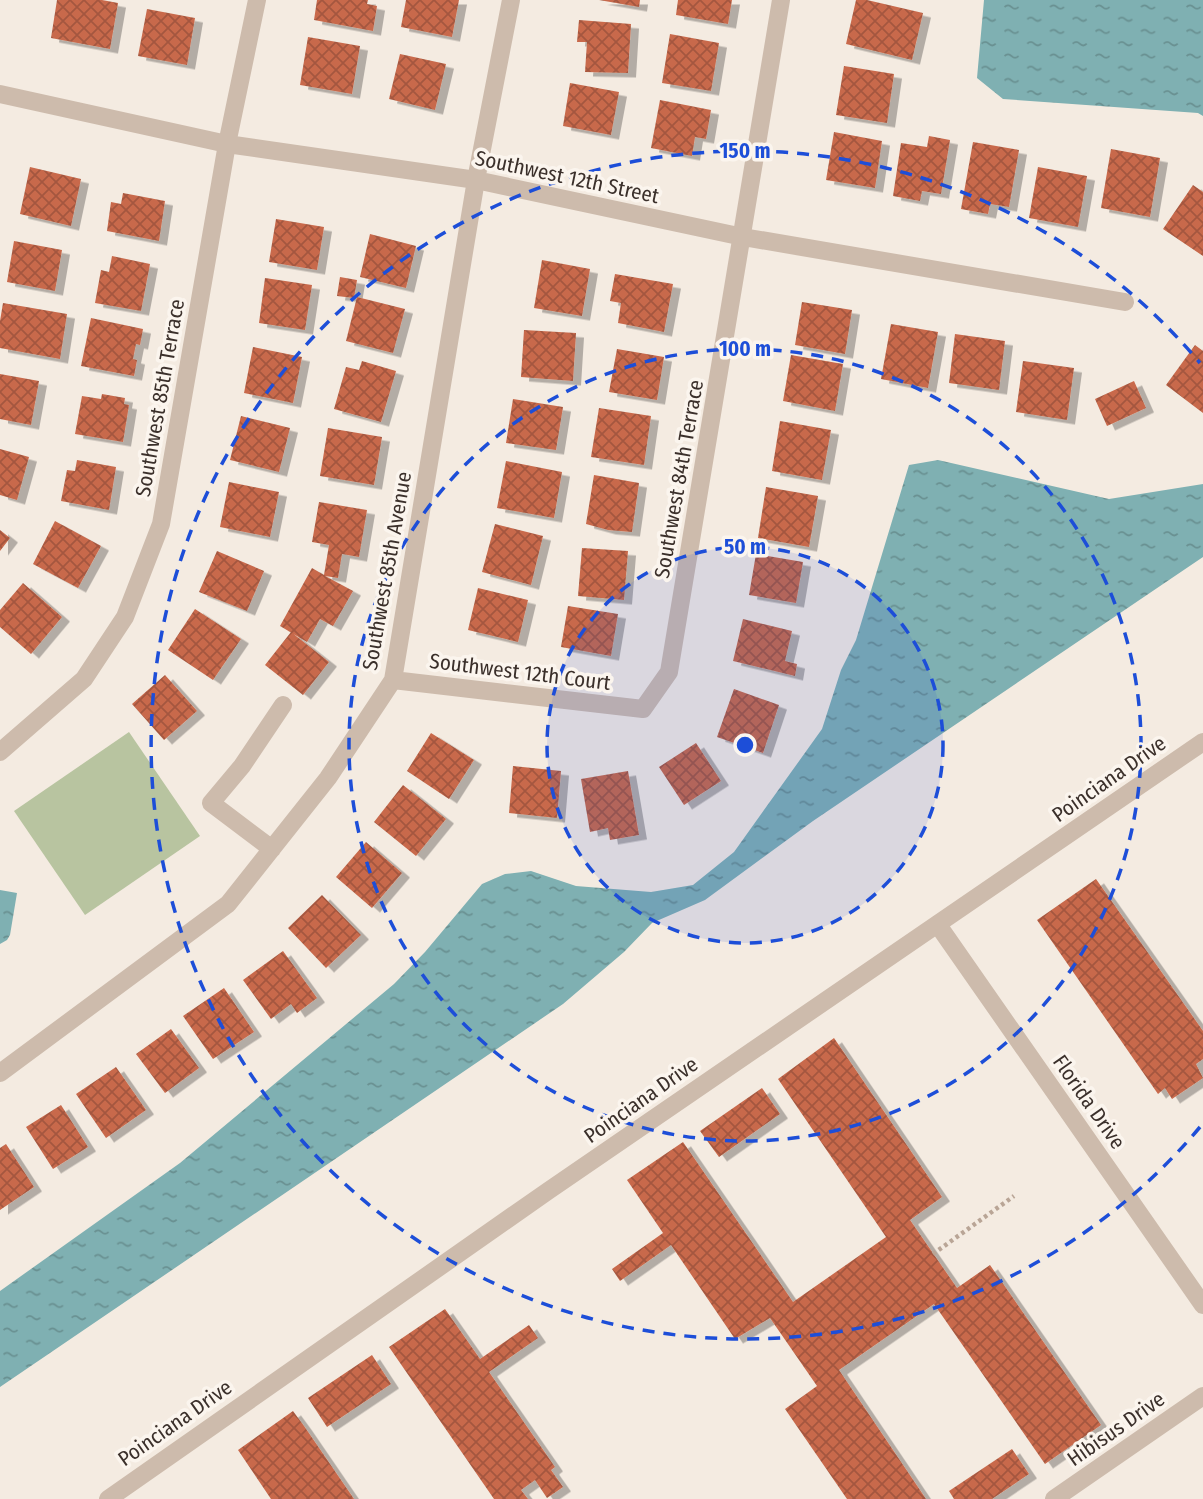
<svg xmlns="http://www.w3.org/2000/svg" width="1203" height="1499" font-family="'Fira Sans Condensed',sans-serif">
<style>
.green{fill:#b8c4a0}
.water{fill:url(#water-ripples)}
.building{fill:url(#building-cross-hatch);filter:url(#shadow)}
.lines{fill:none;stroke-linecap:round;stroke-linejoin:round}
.path{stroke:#b9a596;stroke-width:4.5;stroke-dasharray:3.5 3.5;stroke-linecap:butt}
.minor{stroke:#cdbbac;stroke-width:18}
.ring{fill:none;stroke:#1d4ed8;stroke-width:3.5;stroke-dasharray:12 9}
.labels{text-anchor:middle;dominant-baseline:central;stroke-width:7;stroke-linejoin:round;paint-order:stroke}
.street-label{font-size:21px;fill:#3b302b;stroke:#fbf5ee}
.centre{fill:#1d4ed8;stroke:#fbf5ee;stroke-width:3.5}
.ring-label{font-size:21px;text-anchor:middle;font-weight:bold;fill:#1d4ed8;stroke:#fbf5ee;stroke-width:7;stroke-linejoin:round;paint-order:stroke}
</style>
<defs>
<pattern id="water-ripples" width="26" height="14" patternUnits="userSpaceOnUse" patternTransform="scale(1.75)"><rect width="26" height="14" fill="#7fb0b2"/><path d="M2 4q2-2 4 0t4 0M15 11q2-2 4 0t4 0" fill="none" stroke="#699091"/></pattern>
<pattern id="building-cross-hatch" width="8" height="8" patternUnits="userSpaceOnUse" patternTransform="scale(1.75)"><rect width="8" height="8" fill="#c8694b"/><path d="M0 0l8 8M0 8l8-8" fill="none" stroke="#a4573f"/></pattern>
<filter id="shadow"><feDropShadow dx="8" dy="4.5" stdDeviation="0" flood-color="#0004"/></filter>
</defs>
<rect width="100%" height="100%" fill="#f4ebe1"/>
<path class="green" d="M129,732L200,836L85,915L14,811Z"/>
<path class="water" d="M984,0H1203V116L1198,113L1003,99L977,78Z
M938,460L1109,499L1203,484V557L813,821L705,900L652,923L624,952L563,1004L0,1387V1291L180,1163L394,984L425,952L482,884L505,874L531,871L576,886L651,892L693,885L734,852L822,729L841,670L856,640L909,465Z
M0,890L17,893L10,935L7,940L0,944Z"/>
<path class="building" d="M57,0H102L118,3L110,49L51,38Z
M317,0H368L367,4L377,6L373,31L314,20Z
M406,0H459L452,37L401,27Z
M599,0H640L639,7Z
M678,0H732L728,24L676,15Z
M856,0H867L923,13L912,60L846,44Z
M147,9L195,18L187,65L138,56Z
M579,20L631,24L628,73L585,72L587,42H577Z
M670,34L719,43L711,91L662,83Z
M308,37L360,46L352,94L300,85Z
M400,54L446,64L435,110L389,99Z
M844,66L894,74L887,123L836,115Z
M570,83L619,92L611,135L563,126Z
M660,100L711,110L706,139L695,137L692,156L651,148Z
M834,132L882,141L875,188L826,180Z
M929,136L950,140L941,194L922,191L920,201L893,196L901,143L927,147Z
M973,142L1019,150L1009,207L990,204L988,214L961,209Z
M1111,149L1160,158L1150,217L1101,208Z
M30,167L81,179L71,226L20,214Z
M1038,167L1087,176L1078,227L1029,218Z
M1193,185L1203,192V256L1163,229Z
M123,193L165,201L159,241L107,231L111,202L121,204Z
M276,219L324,227L317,270L269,262Z
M370,234L416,246L406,288L360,277Z
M14,241L62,250L55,291L7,282Z
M112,256L150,264L141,311L95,303L101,270L109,272Z
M542,260L590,269L582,316L534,308Z
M615,274L673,284L664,332L618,323L621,303L610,301Z
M340,277L357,280L354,298L337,296Z
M265,278L312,285L305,330L259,323Z
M357,297L405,309L393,353L346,341Z
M802,302L852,310L845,354L795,345Z
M3,303L67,314L60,359L0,348V321Z
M91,318L143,329L140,345L136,344L133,359L137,360L134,376L81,366Z
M891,324L938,332L928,388L881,379Z
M524,330L576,333L573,381L521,377Z
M955,334L1005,341L999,390L949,383Z
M1195,345L1203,351V413L1166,385Z
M253,347L302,357L293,403L244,393Z
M617,349L664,357L657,400L609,392Z
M791,355L843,364L835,411L783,401Z
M362,361L396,371L381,422L334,409L346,367L359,370Z
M1023,361L1074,368L1067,420L1016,412Z
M0,374L39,381L31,425L0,419Z
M1134,381L1146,408L1107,426L1095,399Z
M102,394L125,398L124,404L129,405L123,442L75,434L82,396L101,399Z
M513,399L563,407L556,450L506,443Z
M599,408L651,416L644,465L591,457Z
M241,416L290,428L279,472L230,460Z
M780,421L831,430L822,480L772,471Z
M328,428L382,437L374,485L320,476Z
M0,449L29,457L17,500L0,495Z
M77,460L116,467L109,510L61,501L67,470L75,471Z
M506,461L562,472L554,518L497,508Z
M594,475L639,483L632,532L608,530L586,524Z
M229,482L279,492L270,537L220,527Z
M766,487L818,496L809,547L758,538Z
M319,502L367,510L359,557L342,554L338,578L325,576L353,591L333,626L320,619L307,642L280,626L312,568L324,575L329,545L312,542Z
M55,521L101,546L78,588L33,564Z
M495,524L543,536L531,585L482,572Z
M0,530L10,538L0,551Z
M582,548L628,551L624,600L578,596Z
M217,551L264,571L247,611L199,592Z
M756,554L803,562L796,603L749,595Z
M23,583L62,617L31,654L0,627V610Z
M478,588L528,600L518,642L468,630Z
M568,606L618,614L611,656L561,647Z
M195,609L241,639L213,680L168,650Z
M743,619L792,631L785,661L797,664L795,676L733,661Z
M291,632L329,662L303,695L265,665Z
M165,675L197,711L164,740L132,704Z
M734,689L779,705L763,753L717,737Z
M431,733L474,760L449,799L407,771Z
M696,743L721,781L684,805L659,767Z
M513,766L561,771L557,818L509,813Z
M628,771L639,835L610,840L608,828L590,832L581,779Z
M403,785L446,819L416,856L374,822Z
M366,842L402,873L372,908L336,877Z
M1096,879L1203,1031V1059L1196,1064L1203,1078L1172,1099L1165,1088L1158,1094L1037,920Z
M322,895L361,935L326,968L288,928Z
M283,951L317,998L297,1013L291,1004L271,1019L243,980Z
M224,988L254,1032L213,1059L183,1016Z
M171,1029L199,1068L165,1093L136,1054Z
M834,1038L942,1197L910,1220L957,1288L990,1265L1101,1425L1045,1464L934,1304L839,1370L926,1499H847L785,1409L817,1386L770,1318L735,1339L671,1245L620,1281L612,1269L663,1233L627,1180L683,1142L793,1302L886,1237L778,1079Z
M116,1067L146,1110L106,1138L76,1094Z
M762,1088L780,1114L719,1157L700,1131Z
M61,1105L88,1147L53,1169L26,1127Z
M6,1144L34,1187L0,1210V1148Z
M445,1309L480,1359L529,1325L538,1338L489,1372L555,1467L551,1470L563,1487L547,1498L535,1480L521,1490L528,1499H494L389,1347Z
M372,1355L391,1384L327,1427L308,1398Z
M293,1411L304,1426L354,1499H271L238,1450Z
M1012,1449L1029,1474L992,1499H954L949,1491Z"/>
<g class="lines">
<path class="path" d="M933,1254L1014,1196"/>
<path class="minor" d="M0,94L227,144L476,180L743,237L1125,302
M393,680L643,709L669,672L781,0
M0,752L84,679L125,617L161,524L227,144L257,0
M272,849L211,803L242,766L283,705
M938,925L1203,1305
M0,1073L228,904L328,778L393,680L476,180L511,0
M108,1499L548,1191L1203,742
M1054,1499L1203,1396"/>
</g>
<circle cx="745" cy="745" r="198" fill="#1d4ed8" fill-opacity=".12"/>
<g class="ring">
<circle cx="745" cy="745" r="198"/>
<circle cx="745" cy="745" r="396"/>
<path d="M1200 1127A594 594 0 1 1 1200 363"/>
</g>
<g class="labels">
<g class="street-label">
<text transform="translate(567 177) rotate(12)">Southwest 12th Street</text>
<text transform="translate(160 398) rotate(-80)">Southwest 85th Terrace</text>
<text transform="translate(679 479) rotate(-80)">Southwest 84th Terrace</text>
<text transform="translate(387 571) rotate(-80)">Southwest 85th Avenue</text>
<text transform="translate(520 672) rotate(7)">Southwest 12th Court</text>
<text transform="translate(1109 779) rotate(-35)">Poinciana Drive</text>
<text transform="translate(641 1100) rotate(-35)">Poinciana Drive</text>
<text transform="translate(1089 1102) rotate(55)">Florida Drive</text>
<text transform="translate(175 1423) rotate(-35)">Poinciana Drive</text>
<text transform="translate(1116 1429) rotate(-35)">Hibisus Drive</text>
</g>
</g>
<circle cx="745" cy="745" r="10" class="centre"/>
<g class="ring-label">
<text x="745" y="158">150 m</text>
<text x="745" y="356">100 m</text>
<text x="745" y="554">50 m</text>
</g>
</svg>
